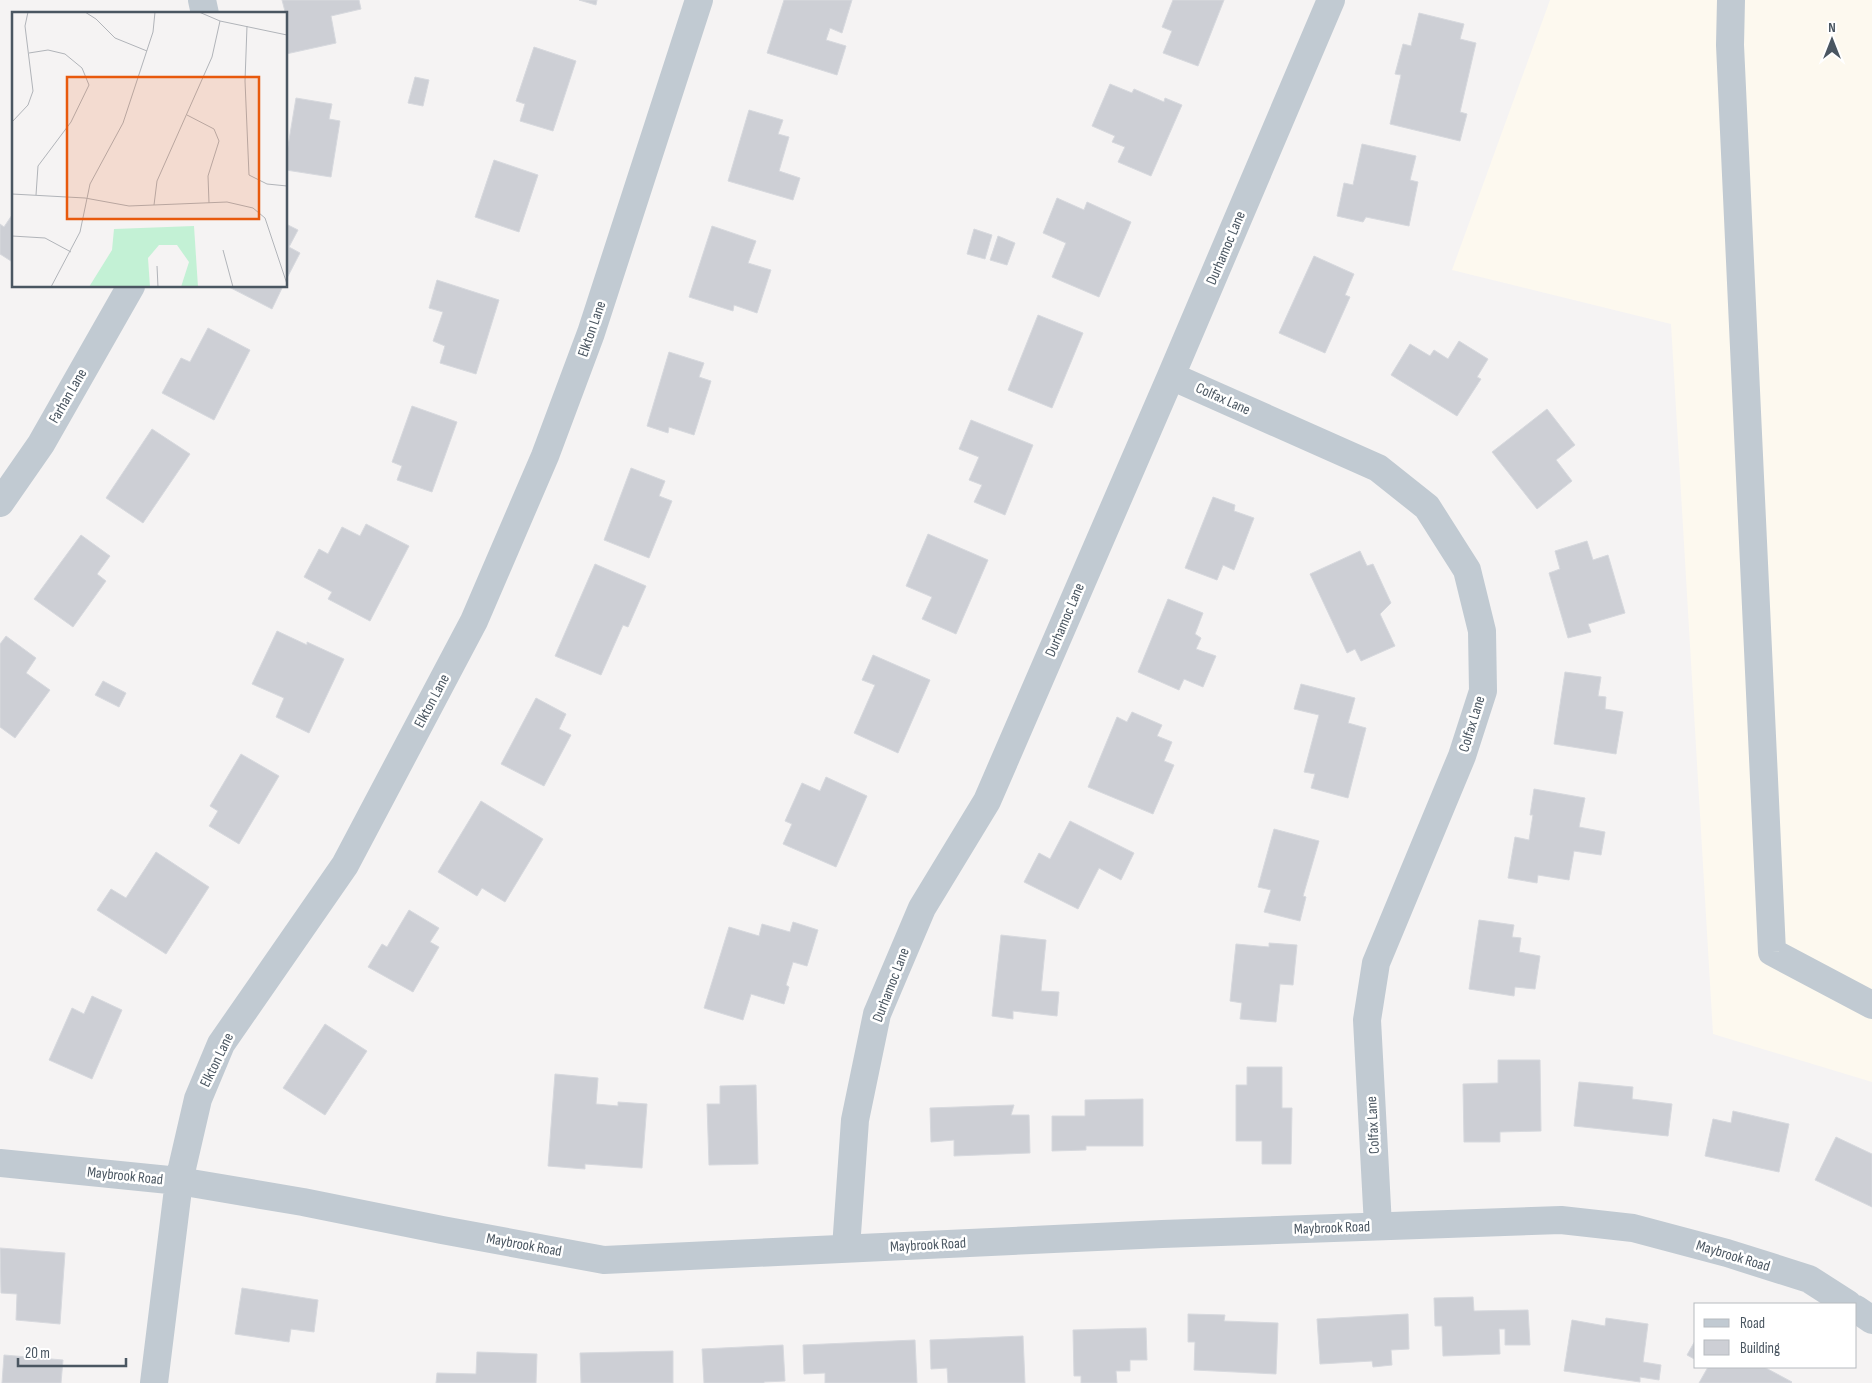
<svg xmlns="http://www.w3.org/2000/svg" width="1872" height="1383" font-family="'Sofia Sans Condensed',sans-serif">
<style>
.commercial{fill:#fdf9ef}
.building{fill:#cdcfd5;stroke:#d7d9de}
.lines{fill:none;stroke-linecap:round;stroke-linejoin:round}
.minor{stroke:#c1cad2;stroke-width:28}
.labels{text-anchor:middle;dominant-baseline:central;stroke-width:5;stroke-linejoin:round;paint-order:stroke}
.street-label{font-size:15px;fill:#4a5661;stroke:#fff}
.inset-road{fill:none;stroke:#b1b4b9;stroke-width:1}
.view{fill:#e8590c;fill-opacity:0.15;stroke:#e8590c;stroke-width:2.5}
.inset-edge{fill:none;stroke:#4a5661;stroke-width:2.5}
</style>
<rect width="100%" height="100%" fill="#f5f3f3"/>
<path class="commercial" d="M1550,0H1872V1082L1713,1034L1671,324L1452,270Z"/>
<path class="building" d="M282,0H359L361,9L331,16L336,43L286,54L287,19Z
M579,0H597L596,5Z
M784,0H852L842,33L830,28L826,40L846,46L837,75L767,53Z
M1173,0H1224L1198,66L1163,53L1172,31L1162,27Z
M1419,13L1464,24L1460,39L1476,43L1460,112L1467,114L1460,141L1390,124L1401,75L1395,74L1403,44L1411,46Z
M534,47L576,61L553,131L520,121L525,104L516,101Z
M415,77L429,80L423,106L408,103Z
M1110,84L1132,93L1134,89L1164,102L1165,98L1182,105L1151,176L1118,162L1125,147L1112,142L1115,136L1092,126Z
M296,98L332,104L329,119L340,121L331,177L286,170V158Z
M749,110L783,120L778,134L789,137L779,171L800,178L793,200L728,181Z
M1362,144L1416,156L1410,180L1418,182L1409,226L1366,217L1363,222L1337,216L1344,183L1353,185Z
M494,160L538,175L519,232L475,217Z
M1057,198L1084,210L1087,202L1131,222L1099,297L1052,277L1066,243L1043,233Z
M14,212V263L0,254V224L4,227Z
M286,224L298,230L289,247L300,253L286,280Z
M712,226L756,241L748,263L771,270L757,313L734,305L733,311L689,297Z
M974,229L992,235L985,259L967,254Z
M998,236L1015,243L1007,265L990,260Z
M1314,256L1354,274L1345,295L1350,297L1325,353L1279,333Z
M437,280L499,300L476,374L440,363L445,346L433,341L443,312L429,308Z
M227,286H283L272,309Z
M1038,315L1083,333L1052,408L1008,390Z
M208,328L250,350L214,420L162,393L181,358L190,362Z
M1459,341L1488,359L1477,377L1481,379L1457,416L1391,375L1410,344L1430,356L1434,350L1448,359Z
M669,352L704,363L699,377L711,381L694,435L669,427L668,433L647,426Z
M412,406L457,422L432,492L397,480L402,466L392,462Z
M1547,409L1575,445L1556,460L1572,481L1537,509L1492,452Z
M971,420L1033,445L1005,515L974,502L982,485L969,480L979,457L959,449Z
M152,429L190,454L143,523L106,498Z
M631,468L665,481L659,496L672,501L649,558L604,540Z
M1213,497L1235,505L1234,511L1254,518L1234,570L1223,565L1217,580L1185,568Z
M366,524L409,546L370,621L328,599L332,592L304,577L319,549L328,554L342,527L360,536Z
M928,534L988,560L956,634L922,619L932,597L906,586Z
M81,535L110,556L97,574L106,581L73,627L34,599Z
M1587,541L1593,560L1608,555L1625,613L1588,624L1591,632L1568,638L1549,573L1560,569L1555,551Z
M1360,551L1367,566L1373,564L1391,603L1380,614L1395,646L1361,661L1355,649L1347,653L1310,574Z
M595,564L646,586L628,627L623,625L601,675L555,656Z
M1168,599L1203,613L1195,634L1201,638L1196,649L1216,656L1203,687L1184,679L1179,690L1138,672Z
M277,631L307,645V642L344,659L309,733L276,717L284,698L252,684Z
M6,636L36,658L26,673L50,690L15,738L0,727V644Z
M873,655L930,680L898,753L854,733L875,685L862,680Z
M1565,672L1601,677L1598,696L1606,697L1605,709L1623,712L1616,754L1554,744Z
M103,681L126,693L119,707L95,695Z
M1301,684L1355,698L1348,723L1366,728L1348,798L1311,788L1315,774L1304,772L1319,715L1294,709Z
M536,698L566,714L559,729L571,735L544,786L501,764Z
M1132,712L1162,725L1157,736L1172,742L1164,761L1174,765L1153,814L1088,787L1117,717L1127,722Z
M241,754L279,776L239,844L209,826L218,811L210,806Z
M826,777L867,796L836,867L783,844L792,824L785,821L802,783L820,791Z
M1534,789L1585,798L1579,827L1605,832L1601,855L1574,851L1569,880L1538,875L1537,883L1508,878L1515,837L1529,840L1533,815H1530Z
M481,801L543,839L505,902L482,888L477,896L438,872Z
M1070,821L1134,853L1121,880L1099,868L1078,909L1024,882L1039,853L1050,859Z
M1274,829L1319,841L1303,896L1306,897L1300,921L1264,912L1271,890L1258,887Z
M156,852L209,887L166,954L97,910L111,889L126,898Z
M409,910L439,928L430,942L439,947L413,992L368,967L382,944L387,947Z
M1479,920L1514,925L1512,937L1521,938L1519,952L1540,956L1535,989L1515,987L1514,996L1469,989Z
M793,922L818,930L807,966L793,962L786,985L789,987L784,1004L751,994L743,1020L704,1008L729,927L759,936L762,924L790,932Z
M1001,935L1046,940L1041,991L1059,992L1057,1016L1013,1011V1019L992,1016Z
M1269,943L1297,945L1293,985L1280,984L1276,1022L1240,1019L1242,1003L1230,1001L1236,944L1269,947Z
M92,996L122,1010L92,1079L49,1060L72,1008L84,1014Z
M325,1024L367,1051L325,1115L283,1088Z
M1498,1060H1540L1541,1131L1500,1132V1142H1464L1463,1084L1498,1083Z
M1247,1067H1282V1108H1292L1291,1164H1262V1141H1236V1085H1247Z
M555,1074L598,1078L596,1104L618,1106V1102L647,1104L642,1168L585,1164V1169L548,1166Z
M1579,1082L1633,1087L1632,1099L1672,1104L1668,1136L1574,1126Z
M756,1085L758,1164L709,1165L707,1104H720V1086Z
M1143,1099V1146H1086V1150L1052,1151V1116H1085V1100Z
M1014,1105L1011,1115H1029L1030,1153L954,1156V1140L931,1142L930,1108Z
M1733,1111L1789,1124L1779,1172L1705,1156L1713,1119L1731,1123Z
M1836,1137L1872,1154V1207L1815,1180Z
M0,1248L65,1253L60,1324L16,1320L17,1294L1,1293Z
M242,1288L318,1300L314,1332L291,1329L289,1342L235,1334Z
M1473,1297L1474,1311L1528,1310L1530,1345H1505V1329H1499L1500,1354L1443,1356L1442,1326H1435L1434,1298Z
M1188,1314L1225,1315L1224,1321L1278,1323L1276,1374L1194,1370L1195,1342H1188Z
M1408,1314L1409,1349L1391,1350L1392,1365L1373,1367L1372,1361L1320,1364L1317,1319Z
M1606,1318L1648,1324L1643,1362L1661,1365L1659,1380L1640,1377V1382L1564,1371L1572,1320L1605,1326Z
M1146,1328L1147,1360H1130V1371H1116L1117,1383H1081V1376H1074L1073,1330Z
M1023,1336L1025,1383H948L947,1368L931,1369L930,1340Z
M1696,1339V1360L1687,1355Z
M915,1340L917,1383H825V1373L804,1374L803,1345Z
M783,1345L785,1381L764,1382V1383H704L702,1349Z
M673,1351V1383H581L580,1353Z
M477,1352L537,1354L536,1383H436L437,1373L476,1374Z
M4,1355L63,1360L61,1383H2Z
M1708,1367H1764L1792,1382L1791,1383H1699Z"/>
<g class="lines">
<path class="minor" d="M202,0L205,14
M1731,0L1730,45L1772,952L1872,1005
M1171,376L1378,468L1427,507L1467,570L1482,631L1483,691L1462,756L1376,963L1367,1020L1378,1226
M0,503L41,444L131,286
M0,1163L179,1181L303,1202L442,1230L604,1260L1162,1234L1561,1220L1633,1228L1727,1253L1809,1279L1848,1304
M846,1248L855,1120L877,1014L922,908L987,801L1171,376L1331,0
M1856,1309L1872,1320
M154,1383L179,1181L198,1099L221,1044L345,865L474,621L545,456L591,333L699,0"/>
</g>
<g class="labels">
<g class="street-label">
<text transform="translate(1226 248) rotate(-67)">Durhamoc Lane</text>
<text transform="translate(592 329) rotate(-71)">Elkton Lane</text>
<text transform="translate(68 396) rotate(-60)">Farhan Lane</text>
<text transform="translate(1223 399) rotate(24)">Colfax Lane</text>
<text transform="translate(1065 620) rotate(-67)">Durhamoc Lane</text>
<text transform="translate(432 701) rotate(-62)">Elkton Lane</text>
<text transform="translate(1472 724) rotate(-73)">Colfax Lane</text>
<text transform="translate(891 985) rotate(-69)">Durhamoc Lane</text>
<text transform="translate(217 1060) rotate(-64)">Elkton Lane</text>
<text transform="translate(1373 1125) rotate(-93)">Colfax Lane</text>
<text transform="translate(125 1176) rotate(6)">Maybrook Road</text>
<text transform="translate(1332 1228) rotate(-2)">Maybrook Road</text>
<text transform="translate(524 1245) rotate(10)">Maybrook Road</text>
<text transform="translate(928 1245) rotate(-3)">Maybrook Road</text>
<text transform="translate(1733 1256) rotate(17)">Maybrook Road</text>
</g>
</g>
<g transform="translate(12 12)">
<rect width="275" height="275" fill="#f5f3f3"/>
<path d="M182,214L186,275H169L177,250L165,233H147L136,246L138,275H77L100,238L102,217Z" fill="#c3f1d5"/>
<path class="inset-road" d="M73,0L84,7L103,26L135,39M187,0L208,9L275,23M235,14L233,69L237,163L255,172L275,174M17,41L36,38L53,42L70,56L77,73L59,110L26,154L24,183M175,103L202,117L207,129L196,164L197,191M0,110L16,93L21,79L13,14L16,0M0,182L73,186L117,194L215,190L241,196L253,206L275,272M142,193L145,169L200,45L208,9M0,224L33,226L59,240M211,238L221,275M145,254L146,275M39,275L68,220L78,172L111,111L141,20L143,0"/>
<path class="view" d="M55,65H247V207H55Z"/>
<rect width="275" height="275" class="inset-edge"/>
</g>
<rect x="1694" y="1303" width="162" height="65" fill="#ffffff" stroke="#b7bbc0"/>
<rect x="1704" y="1319" width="25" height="8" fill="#c1cad2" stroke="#b7bbc0"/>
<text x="1740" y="1328" font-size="15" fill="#4a5661">Road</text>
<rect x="1704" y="1340" width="25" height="15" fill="#cdcfd5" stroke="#b7bbc0"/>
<text x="1740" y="1353" font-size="15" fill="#4a5661">Building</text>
<g transform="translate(1832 40)" stroke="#ffffff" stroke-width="4" paint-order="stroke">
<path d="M0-4L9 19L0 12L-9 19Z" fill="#4a5661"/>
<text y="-8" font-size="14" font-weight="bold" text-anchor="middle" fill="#4a5661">N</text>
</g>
<path d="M18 1358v8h108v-8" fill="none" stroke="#4a5661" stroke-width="2.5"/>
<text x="25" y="1358" font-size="15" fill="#4a5661" stroke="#ffffff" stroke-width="4" paint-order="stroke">20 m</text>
</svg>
